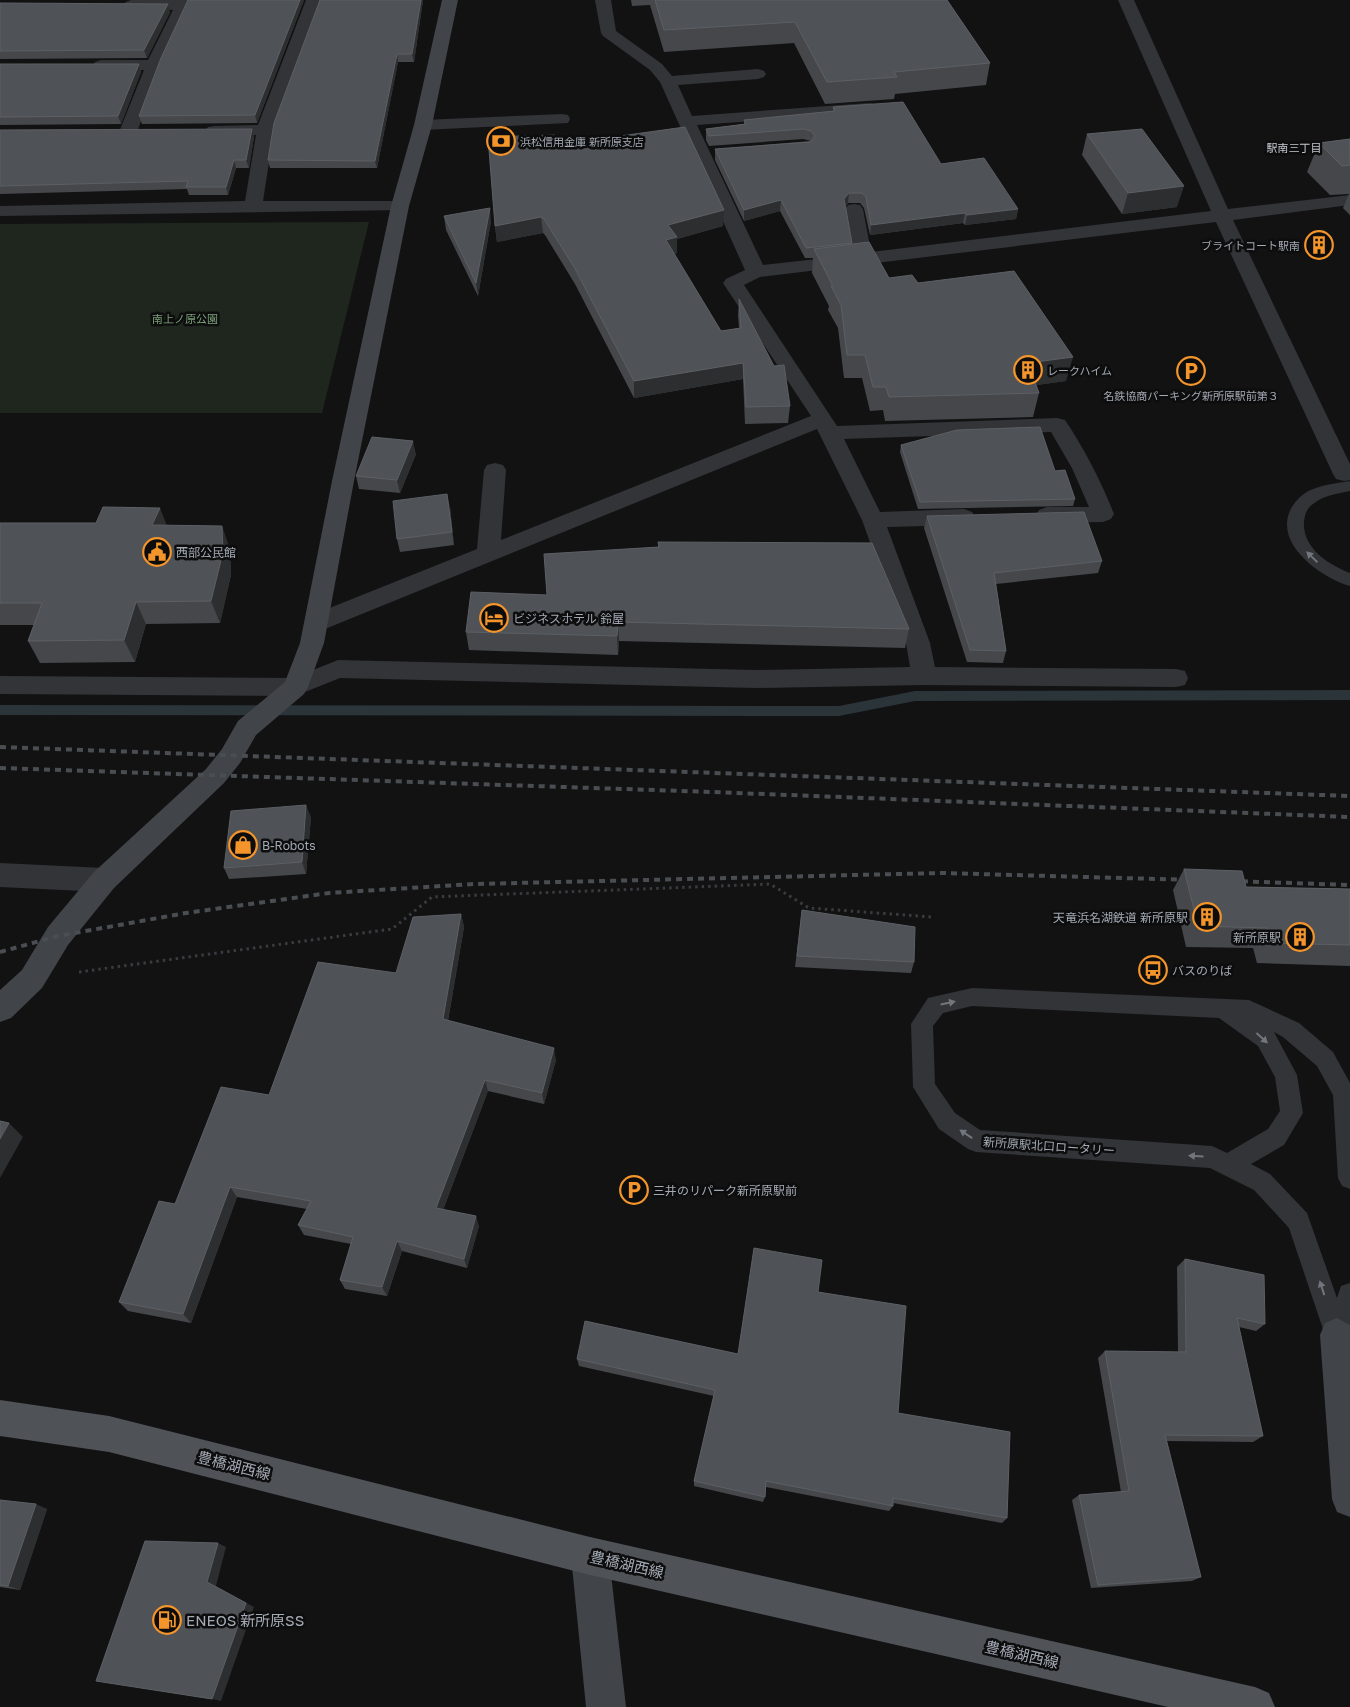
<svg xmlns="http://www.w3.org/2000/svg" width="1350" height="1707" font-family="'Golos Text','Noto Sans JP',sans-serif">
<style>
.green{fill:#1e261e}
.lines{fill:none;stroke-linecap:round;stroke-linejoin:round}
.stream{fill:#2a3439;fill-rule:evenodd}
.path{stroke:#393b3f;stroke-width:3;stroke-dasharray:2.5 4;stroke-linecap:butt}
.lane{fill:#333438;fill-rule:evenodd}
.street{fill:#333438;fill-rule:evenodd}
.secondary{fill:#414448;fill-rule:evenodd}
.primary{fill:#4f5257;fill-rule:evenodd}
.rail{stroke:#4a4d51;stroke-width:4;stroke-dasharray:6 5;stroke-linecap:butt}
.wall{fill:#45474b}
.shaded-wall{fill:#2c2e30}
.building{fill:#4f5256;stroke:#5c6065}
.oneway{fill:#71757c}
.labels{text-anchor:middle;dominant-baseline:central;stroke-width:5;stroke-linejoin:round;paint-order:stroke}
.far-poi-label{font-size:11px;fill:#a3aab4;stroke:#0d0d0e;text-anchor:start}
.far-neighbourhood-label{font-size:11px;fill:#c4c9d0;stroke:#0d0d0e}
.far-park-label{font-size:11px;fill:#7ca079;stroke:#0d0d0e}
.poi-label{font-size:12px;fill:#a3aab4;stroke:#0d0d0e;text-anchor:start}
.street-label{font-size:12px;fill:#a3aab4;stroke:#0d0d0e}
.near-street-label{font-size:15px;fill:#a3aab4;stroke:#0d0d0e}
.near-poi-label{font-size:15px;fill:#a3aab4;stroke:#0d0d0e;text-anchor:start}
</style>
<rect width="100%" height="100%" fill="#121213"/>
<path class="green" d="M369,222L322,413H0V224Z"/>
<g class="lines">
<path class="stream" d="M1350,690V700L915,701L839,716L0,715V705L839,706L915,691Z"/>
<path class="path" d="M79,972L392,929L432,897L770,884L809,908L932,917"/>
<path class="lane" d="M1350,481V491C1337,494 1324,495 1313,504C1307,508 1305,514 1304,521C1302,548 1328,564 1350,573V586C1316,576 1263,535 1299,498C1312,485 1334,484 1350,481Z
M972,988L1249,1000L1299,1023L1333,1052L1350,1083V1189L1342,1186L1338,1178L1333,1095L1317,1066L1283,1037L1274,1032L1297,1075L1303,1113L1284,1145L1251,1164L1270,1174L1307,1213L1337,1298L1341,1286L1350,1283V1333L1346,1344L1337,1348L1328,1344L1289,1228L1254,1190L1210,1168L976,1152L968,1149L939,1129L913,1087L911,1024L928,998ZM972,1006L1219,1018L1258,1046L1275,1077L1280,1111L1268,1129L1227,1153L1212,1146L980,1130L955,1113L935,1084L933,1026L943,1013Z"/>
<path class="street" d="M131,0H193L162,65L137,132L134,136L128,137L122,136L119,132L144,70H101L95,68L93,65L95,62L101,60H148L173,10L126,8L123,5L126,2Z
M306,0H322L274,130L263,201H400L406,202L409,206L406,210L0,216V206L245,201L256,135L214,136L208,135L205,131L208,127L214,126L258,125Z
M595,0H611L616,31L662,64L672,76L758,69L764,71L766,74L764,77L758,79L678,85L692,116L869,103L875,104L877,108L875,112L869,113L697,125L763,265L853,255L845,209L848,205L854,204L860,205L863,209L871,252L1211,211L1118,0H1134L1228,209L1350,195V205L1233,220L1350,464V480L1344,481L1336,479L1333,474L1216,222L760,277L744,285L837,426L1057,418L1065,420C1085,450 1101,481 1114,514L1111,519L1103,522L1047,523L1039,520L1036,515L1039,510L1047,507H1089L1072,468L1051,432L844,439L880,512L964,509L972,512L975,517L972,522L964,525L887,527L930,643L935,667L1176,669L1185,671L1188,678L1185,685L1176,687L924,685L756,688L340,678L295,696L0,694V676L293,678L338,660L756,670L910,667L906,643L862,520L817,429L325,629L316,632L307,629L304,623L307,617L477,549L484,470L487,465L495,463L503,465L506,470L501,540L811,416L723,283L726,279L745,270L660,82L650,70L603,36L601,33Z
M562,114L568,115L570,119L568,123L423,130L417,129L414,125L417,121L423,120Z
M0,863L104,868L114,872L118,880L114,888L104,892L0,887Z"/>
<path class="secondary" d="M442,0H458L432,125L409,206L354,481L324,643L308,687L304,694L256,735L240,763L224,783L114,888L68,945L42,988L11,1018L0,1022V990L22,970L48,927L94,872L206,769L222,749L238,721L285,682L300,643L332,481L391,206L414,125Z
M1337,1318L1350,1325V1517L1337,1512L1332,1499L1320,1335L1325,1323Z
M590,1537L603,1543L609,1556L626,1707H586L571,1556L577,1543Z"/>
<path class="primary" d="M0,1400L109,1416L590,1537L1255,1687L1269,1693L1275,1707H1168L590,1575L109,1452L0,1436Z"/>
<path class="rail" d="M0,747L1350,796
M0,768L712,792L1350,817
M1231,881L1350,885
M0,952L58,936L186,913L329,893L474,884L942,873L1194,880"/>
</g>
<path class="wall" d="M304,0L257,123L142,124L139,116Z
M320,0H423L421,14L414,62H398L377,168H270L268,160Z
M631,0H947L990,63L986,85L895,94L894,99L825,104L794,43L664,52L650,5L632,6Z
M0,3L170,12L147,58L0,59Z
M0,64H139L141,72L121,124L0,125Z
M833,107L941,164L1018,209L1016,219L965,225L963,223L870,235L864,208L860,203H848L846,206L852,245L889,278L918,283L1066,381L1036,385L1039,393L1033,417L885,421L883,410L870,411L862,378H844L838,328L828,310L829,306L812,273L813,258H805L780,211L744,221L715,160V149L811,141L803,139L709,146L706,140V129L744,124V120L833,111Z
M252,129L254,137L249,168H236L228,195H189L187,189L0,194V130Z
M1087,134L1177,207L1122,214L1082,155Z
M1350,139V215L1343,208L1349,194L1330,195L1307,172L1319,143Z
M555,145L723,226L677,239V253L674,254L721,331L739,328L738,315L739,299L790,406L788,423L745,424L743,379L634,398L575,284L545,235L543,233L497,242L495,226Z
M444,216L491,221L478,296L446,230Z
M901,445L1055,471L1075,499L1073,506L918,509L900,452Z
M416,454L400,493L359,489L356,476Z
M450,507L454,545L400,552L397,539Z
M927,516L1102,561L1098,573L996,584L1006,651L1003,663L967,662L924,528Z
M0,523L167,525L230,549L231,575L220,623L146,624L135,662L40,663L28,641L34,625H0Z
M658,542L909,629L905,648L619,641L618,655L469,650L466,632L547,595L658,547Z
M311,817L306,874L229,879L224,868Z
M1184,869L1246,887L1350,889V966L1257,963L1253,948L1186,947L1173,890Z
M802,910L914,962L911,973L795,967Z
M461,914L464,927L448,1021L556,1060L544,1104L488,1091L443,1210L479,1226L467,1268L402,1251L387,1296L345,1289L340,1280L351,1244L304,1235L298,1225L307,1209L237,1197L191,1323L128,1311L119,1302L175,1204L269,1095L396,973Z
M1185,1259L1265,1324L1256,1331L1239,1327L1263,1436L1253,1442L1167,1441L1201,1577L1192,1581L1091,1588L1072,1500L1079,1495L1121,1492L1098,1358L1105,1351L1178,1352L1177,1267Z
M818,1292L898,1413L1007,1518L1002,1523L893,1503V1506L889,1511L766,1487L765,1497L763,1502L694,1486V1481L714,1396L579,1366L577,1359L738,1354Z
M0,1500L47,1509L20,1590L0,1587Z"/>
<path class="shaded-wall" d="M300,0H304L257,123L255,115Z
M421,0H423L421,14L414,62L412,54Z
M168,4L170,12L147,58L144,50Z
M397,54L398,62L377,168L375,161Z
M139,64L141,72L121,124L118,116Z
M252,129L254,137L249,168L246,160Z
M234,160L236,168L228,195L226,187Z
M1184,186L1177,207L1122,214L1128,193Z
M849,193L848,203L843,209L844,199Z
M781,200L780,211L744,221V210Z
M490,208L491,221L478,296L476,283Z
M1018,209L1016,219L965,225L967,215Z
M724,210L723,226L677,239V253L666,256V240L668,225Z
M965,213L963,223L870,235L871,225Z
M541,217L543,233L497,242L495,226Z
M1073,357L1066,381L1023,387L1028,363Z
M743,363V379L634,398V381Z
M413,441L416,454L400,493L397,480Z
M447,494L450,507L454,545L452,532Z
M160,508L169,531L152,525Z
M222,526L230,549L231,575L220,623L211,601Z
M136,602L146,624L135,662L124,640Z
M618,622L619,641L618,655L617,636Z
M306,805L311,817L306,874L302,862Z
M461,914L464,927L446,1031L443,1019Z
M554,1048L556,1060L544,1104L542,1093Z
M485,1080L488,1091L440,1218L436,1208Z
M9,1123L23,1137L0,1178V1139Z
M230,1187L237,1197L191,1323L183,1314Z
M476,1216L479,1226L467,1268L464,1259Z
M397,1241L402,1251L387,1296L382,1287Z
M36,1504L47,1509L20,1590L8,1586Z
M218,1543L226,1547L216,1586L254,1607L221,1701L212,1699L207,1582Z"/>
<path class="building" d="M188,0H300L255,115L139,116L161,58Z
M320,0H421L412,54H397L375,161L268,160L274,123Z
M655,0H947L990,63L894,72L897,77L827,82L795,22L664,30Z
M0,3L168,4L144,50L0,51Z
M0,64H139L118,116L0,117Z
M903,102L941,164L984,158L1018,209L967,215L965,213L871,225L866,197L862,193H849L844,199L852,243L806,248L781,200L744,210L715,149L810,142L815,136L811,131L804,129L709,136L706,129L746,124L744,120L835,111L833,107Z
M685,127L724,210L668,225L677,237L666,240L721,331L741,328L739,299L774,366L784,365L790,406L746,407L743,363L634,381L574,267L544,219L541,217L495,226L488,137L554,135L555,145Z
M252,129L246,160H234L226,187H186L188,181L0,186V130Z
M1142,129L1184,186L1128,193L1087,134Z
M1350,139V165L1342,166L1319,143Z
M490,208L476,283L444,216Z
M869,242L889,278L912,275L918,283L1014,271L1073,357L1028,363L1039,393L889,397L886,387H873L865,355H847L841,305L831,286H833L814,249Z
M1040,427L1055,471L1065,470L1075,499L920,502L901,445L957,430Z
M372,437L413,441L397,480L356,476Z
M447,494L452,532L397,539L393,501Z
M103,507L160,508L152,525L222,526L223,552L211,601L136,602L124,640L28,641L42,603H0V523H96Z
M1084,512L1102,561L994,573L1006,651L970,650L927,516Z
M658,542L872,543L909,629L618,622L617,636L466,632L471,592L547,595L544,554L659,547Z
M306,805L302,862L224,868L231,811Z
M1184,869L1242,871L1246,887L1350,889V945L1271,943L1267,928L1198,926Z
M802,910L915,927L914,962L797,956Z
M461,914L443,1019L554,1048L542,1093L485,1080L436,1208L476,1216L464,1259L397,1241L382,1287L340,1280L353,1237L298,1225L311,1201L230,1187L183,1314L119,1302L159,1201L175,1204L221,1087L269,1095L318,962L396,973L413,917Z
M0,1121L9,1123L0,1139Z
M754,1248L822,1260L818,1292L906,1306L898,1413L1010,1432L1007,1518L893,1498V1506L766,1481L765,1497L694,1481L715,1390L577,1359L585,1321L738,1354Z
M1185,1259L1264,1275L1265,1324L1237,1318L1263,1436L1165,1435L1201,1577L1098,1585L1079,1495L1129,1491L1105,1351L1186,1352Z
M0,1500L36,1504L8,1586L0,1585Z
M145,1541L218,1543L207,1582L246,1603L212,1699L96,1681Z"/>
<defs><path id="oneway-solid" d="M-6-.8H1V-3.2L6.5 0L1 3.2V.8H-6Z" transform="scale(1.25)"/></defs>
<g class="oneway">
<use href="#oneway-solid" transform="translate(1312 557) rotate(-136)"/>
<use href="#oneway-solid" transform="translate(948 1003) rotate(-12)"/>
<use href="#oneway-solid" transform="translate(1262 1038) rotate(42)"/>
<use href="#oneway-solid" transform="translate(966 1134) rotate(-146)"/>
<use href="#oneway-solid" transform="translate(1196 1156) rotate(-176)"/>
<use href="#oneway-solid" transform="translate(1322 1288) rotate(-108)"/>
</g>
<defs>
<symbol id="bank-ring" viewBox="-11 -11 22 22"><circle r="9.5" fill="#0d0d0e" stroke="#f3952a" stroke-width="1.5"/><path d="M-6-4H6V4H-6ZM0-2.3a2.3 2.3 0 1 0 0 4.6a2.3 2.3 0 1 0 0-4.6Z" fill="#f3952a"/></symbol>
<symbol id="building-ring" viewBox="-11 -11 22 22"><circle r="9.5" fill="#0d0d0e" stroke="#f3952a" stroke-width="1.5"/><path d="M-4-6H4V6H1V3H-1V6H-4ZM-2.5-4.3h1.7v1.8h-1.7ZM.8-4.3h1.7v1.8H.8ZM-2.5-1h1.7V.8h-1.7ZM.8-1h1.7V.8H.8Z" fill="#f3952a"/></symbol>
<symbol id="parking-ring" viewBox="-11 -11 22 22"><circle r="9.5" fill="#0d0d0e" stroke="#f3952a" stroke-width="1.5"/><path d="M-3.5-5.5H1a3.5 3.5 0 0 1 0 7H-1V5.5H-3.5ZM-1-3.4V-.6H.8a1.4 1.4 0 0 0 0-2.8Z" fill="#f3952a"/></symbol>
<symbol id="civic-ring" viewBox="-11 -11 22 22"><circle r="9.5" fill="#0d0d0e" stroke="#f3952a" stroke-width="1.5"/><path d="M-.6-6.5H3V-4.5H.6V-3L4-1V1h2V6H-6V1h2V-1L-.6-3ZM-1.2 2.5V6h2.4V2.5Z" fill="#f3952a"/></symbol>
<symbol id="hotel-ring" viewBox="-11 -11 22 22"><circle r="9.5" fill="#0d0d0e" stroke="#f3952a" stroke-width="1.5"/><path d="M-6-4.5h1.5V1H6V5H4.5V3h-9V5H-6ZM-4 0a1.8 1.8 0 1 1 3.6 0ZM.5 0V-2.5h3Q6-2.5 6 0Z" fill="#f3952a"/></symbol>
<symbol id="shop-ring" viewBox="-11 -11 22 22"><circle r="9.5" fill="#0d0d0e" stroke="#f3952a" stroke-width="1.5"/><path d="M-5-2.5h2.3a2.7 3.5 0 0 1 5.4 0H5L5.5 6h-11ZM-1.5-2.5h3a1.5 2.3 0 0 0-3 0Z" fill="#f3952a"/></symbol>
<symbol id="bus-ring" viewBox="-11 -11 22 22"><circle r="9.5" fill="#0d0d0e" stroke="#f3952a" stroke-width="1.5"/><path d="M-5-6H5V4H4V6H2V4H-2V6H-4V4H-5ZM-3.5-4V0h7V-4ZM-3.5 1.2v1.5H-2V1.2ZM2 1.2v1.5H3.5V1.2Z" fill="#f3952a"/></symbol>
<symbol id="fuel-ring" viewBox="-11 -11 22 22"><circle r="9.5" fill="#0d0d0e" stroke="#f3952a" stroke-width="1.5"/><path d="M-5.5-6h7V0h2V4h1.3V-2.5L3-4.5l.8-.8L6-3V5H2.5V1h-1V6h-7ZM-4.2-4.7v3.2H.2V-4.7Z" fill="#f3952a"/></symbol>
</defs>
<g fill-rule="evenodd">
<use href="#bank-ring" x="485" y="125" width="32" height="32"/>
<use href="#building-ring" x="1303" y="229" width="32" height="32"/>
<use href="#building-ring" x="1012" y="354" width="32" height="32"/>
<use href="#parking-ring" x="1175" y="355" width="32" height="32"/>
<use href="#civic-ring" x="141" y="536" width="32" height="32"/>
<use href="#hotel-ring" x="478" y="602" width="32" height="32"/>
<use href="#shop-ring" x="227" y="829" width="32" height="32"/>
<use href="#building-ring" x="1191" y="901" width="32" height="32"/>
<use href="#building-ring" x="1284" y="921" width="32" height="32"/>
<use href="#bus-ring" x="1137" y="954" width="32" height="32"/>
<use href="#parking-ring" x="618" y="1174" width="32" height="32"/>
<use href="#fuel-ring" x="151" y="1604" width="32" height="32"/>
</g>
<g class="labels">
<g class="far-poi-label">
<text x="520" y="141">浜松信用金庫 新所原支店</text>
<text x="1300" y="245" text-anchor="end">ブライトコート駅南</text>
<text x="1047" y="370">レークハイム</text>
<text x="1191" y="395" text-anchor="middle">名鉄協商パーキング新所原駅前第３</text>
</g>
<g class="far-neighbourhood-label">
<text x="1294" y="147">駅南三丁目</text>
</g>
<g class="far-park-label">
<text x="185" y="318">南上ノ原公園</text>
</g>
<g class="poi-label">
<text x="176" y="552">西部公民館</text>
<text x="513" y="618">ビジネスホテル 鈴屋</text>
<text x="262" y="845">B-Robots</text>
<text x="1188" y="917" text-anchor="end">天竜浜名湖鉄道 新所原駅</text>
<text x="1281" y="937" text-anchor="end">新所原駅</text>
<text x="1172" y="970">バスのりば</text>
<text x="653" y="1190">三井のリパーク新所原駅前</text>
</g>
<g class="street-label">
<text transform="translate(1049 1146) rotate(4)">新所原駅北口ロータリー</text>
</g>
<g class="near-street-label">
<text transform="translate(234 1465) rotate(14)">豊橋湖西線</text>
<text transform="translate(627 1564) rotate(13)">豊橋湖西線</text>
<text transform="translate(1022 1654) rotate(13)">豊橋湖西線</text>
</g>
<g class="near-poi-label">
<text x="186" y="1620">ENEOS 新所原SS</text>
</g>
</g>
</svg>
